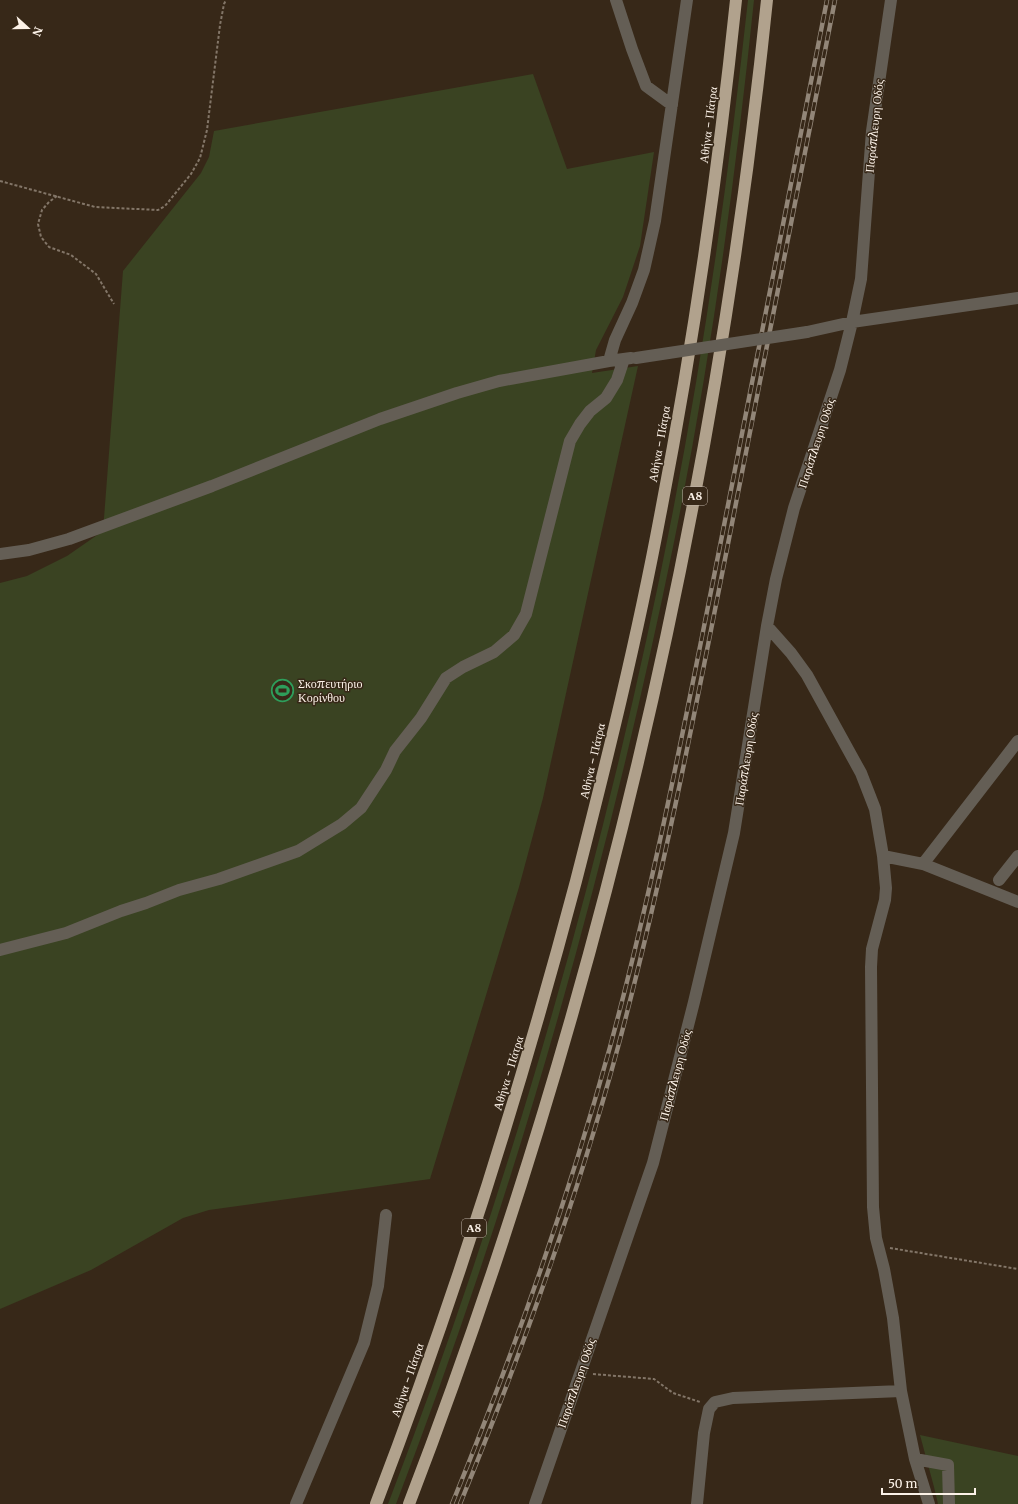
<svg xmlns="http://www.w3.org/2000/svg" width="1018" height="1504" font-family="Merriweather,serif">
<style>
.green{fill:#3a4322}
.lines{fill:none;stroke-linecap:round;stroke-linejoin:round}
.path{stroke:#837668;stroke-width:2;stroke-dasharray:3 2;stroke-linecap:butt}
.minor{stroke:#645e55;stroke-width:12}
.highway{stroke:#b1a28d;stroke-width:12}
.rail-casing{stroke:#928678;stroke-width:4.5}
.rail{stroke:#372818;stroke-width:3;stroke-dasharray:9;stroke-linecap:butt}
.minor-bridge{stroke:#645e55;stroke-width:12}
.labels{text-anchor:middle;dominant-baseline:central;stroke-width:3;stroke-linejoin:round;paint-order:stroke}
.shield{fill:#372818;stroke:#c1b5aa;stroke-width:1}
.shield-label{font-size:11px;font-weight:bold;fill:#fcf2e8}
.street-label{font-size:12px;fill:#fcf2e8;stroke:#372818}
.poi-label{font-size:12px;fill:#fcf2e8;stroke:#372818;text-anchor:start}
</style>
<rect width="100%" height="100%" fill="#372818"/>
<path class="green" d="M748,0H754C735,183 710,366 673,547C606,873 515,1194 396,1504H388C511,1184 606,853 672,516C705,346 729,173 748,0Z
M533,74L567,169L654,152L640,246L623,297L596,350L592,373L638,366L543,798L519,887L430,1179L209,1210L183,1218L91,1270L0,1309V583L27,576L67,556L103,531L123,271L201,173L209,157L214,131Z
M920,1435L1018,1456V1504H938L934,1487Z"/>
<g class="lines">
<path class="path" d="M0,181L95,207L158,210L165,206L191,174L200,158L207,130L220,25L224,4L226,0
M57,196L49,202L42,210L38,224L41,237L49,247L71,255L96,274L114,304
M890,1248L1018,1269
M593,1374L654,1379L673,1393L700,1402"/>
<path class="minor" d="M616,0L632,49L646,86L672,105
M807,332L852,322L1018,298
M609,361L615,340L632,303L644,270L655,221L687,0
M0,554L29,550L69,539L212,486L380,419L457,393L499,381L609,361L631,358
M767,626L791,653L807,675L861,773L875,809L883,856L886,888L885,900L872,949L871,967L873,1207L876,1238L884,1269L893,1318L901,1391L915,1459L929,1504
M883,856L923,864L1018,741
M923,864L1018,902
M999,880L1018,856
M0,950L66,933L121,911L146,903L179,890L219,879L298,851L342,824L361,808L386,770L395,751L421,718L446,678L463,667L494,652L514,635L526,614L570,441L580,424L590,411L606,398L617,380L624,359
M915,1459L948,1465L949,1504
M296,1504L364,1343L378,1286L386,1215
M535,1504L653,1163L694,1002L734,833L767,626L776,579L794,508L840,370L852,322L861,279L872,131L891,0
M697,1504L704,1433L709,1409L715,1402L733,1398L901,1391"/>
<path class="highway" d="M376,1504C454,1300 520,1092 576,881C607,760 637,639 660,516C693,346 718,173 736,0
M409,1504C594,1022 714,514 767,0"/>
<defs>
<path id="rail" d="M452,1504C513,1355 567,1203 610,1047C654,884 686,717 719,551C755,368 791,184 827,0
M460,1504C521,1354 576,1203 618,1047C661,886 693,722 725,559C762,373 798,186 835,0"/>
</defs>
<use href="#rail" class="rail-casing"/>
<use href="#rail" class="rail"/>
<path class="minor-bridge" d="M636,358L807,332"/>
</g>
<defs>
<symbol id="stadium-ring" viewBox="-11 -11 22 22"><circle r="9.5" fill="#372818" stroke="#2e9e5b" stroke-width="1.5"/><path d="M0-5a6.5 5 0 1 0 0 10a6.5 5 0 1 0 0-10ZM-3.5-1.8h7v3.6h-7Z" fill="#2e9e5b"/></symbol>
</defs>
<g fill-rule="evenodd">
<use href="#stadium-ring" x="270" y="678" width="25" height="25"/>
</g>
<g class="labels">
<g class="shield">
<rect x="683" y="487" width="24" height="18" rx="3"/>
<rect x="462" y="1219" width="24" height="18" rx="3"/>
</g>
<g class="shield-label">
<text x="695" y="496">Α8</text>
<text x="474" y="1228">Α8</text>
</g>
<g class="street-label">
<text transform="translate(708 125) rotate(-83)">Αθήνα - Πάτρα</text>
<text transform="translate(874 126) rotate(-84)">Παράπλευρη Οδός</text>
<text transform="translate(816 443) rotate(-72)">Παράπλευρη Οδός</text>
<text transform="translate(659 444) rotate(-80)">Αθήνα - Πάτρα</text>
<text transform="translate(746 759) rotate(-81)">Παράπλευρη Οδός</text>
<text transform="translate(592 761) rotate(-77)">Αθήνα - Πάτρα</text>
<text transform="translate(508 1073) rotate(-73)">Αθήνα - Πάτρα</text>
<text transform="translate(675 1075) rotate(-75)">Παράπλευρη Οδός</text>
<text transform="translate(407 1380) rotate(-71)">Αθήνα - Πάτρα</text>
<text transform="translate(576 1383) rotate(-71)">Παράπλευρη Οδός</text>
</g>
<g class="poi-label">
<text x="298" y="683">Σκοπευτήριο<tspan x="298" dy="14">Κορίνθου</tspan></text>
</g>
</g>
<g transform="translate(28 28) rotate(111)" stroke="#372818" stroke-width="3" paint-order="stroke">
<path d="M0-3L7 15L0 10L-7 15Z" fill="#fcf2e8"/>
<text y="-6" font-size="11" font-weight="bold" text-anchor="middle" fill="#fcf2e8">N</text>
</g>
<path d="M882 1488v6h93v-6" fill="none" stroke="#fcf2e8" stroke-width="2"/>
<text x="888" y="1488" font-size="12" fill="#fcf2e8" stroke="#372818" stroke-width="3" paint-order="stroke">50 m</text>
</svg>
